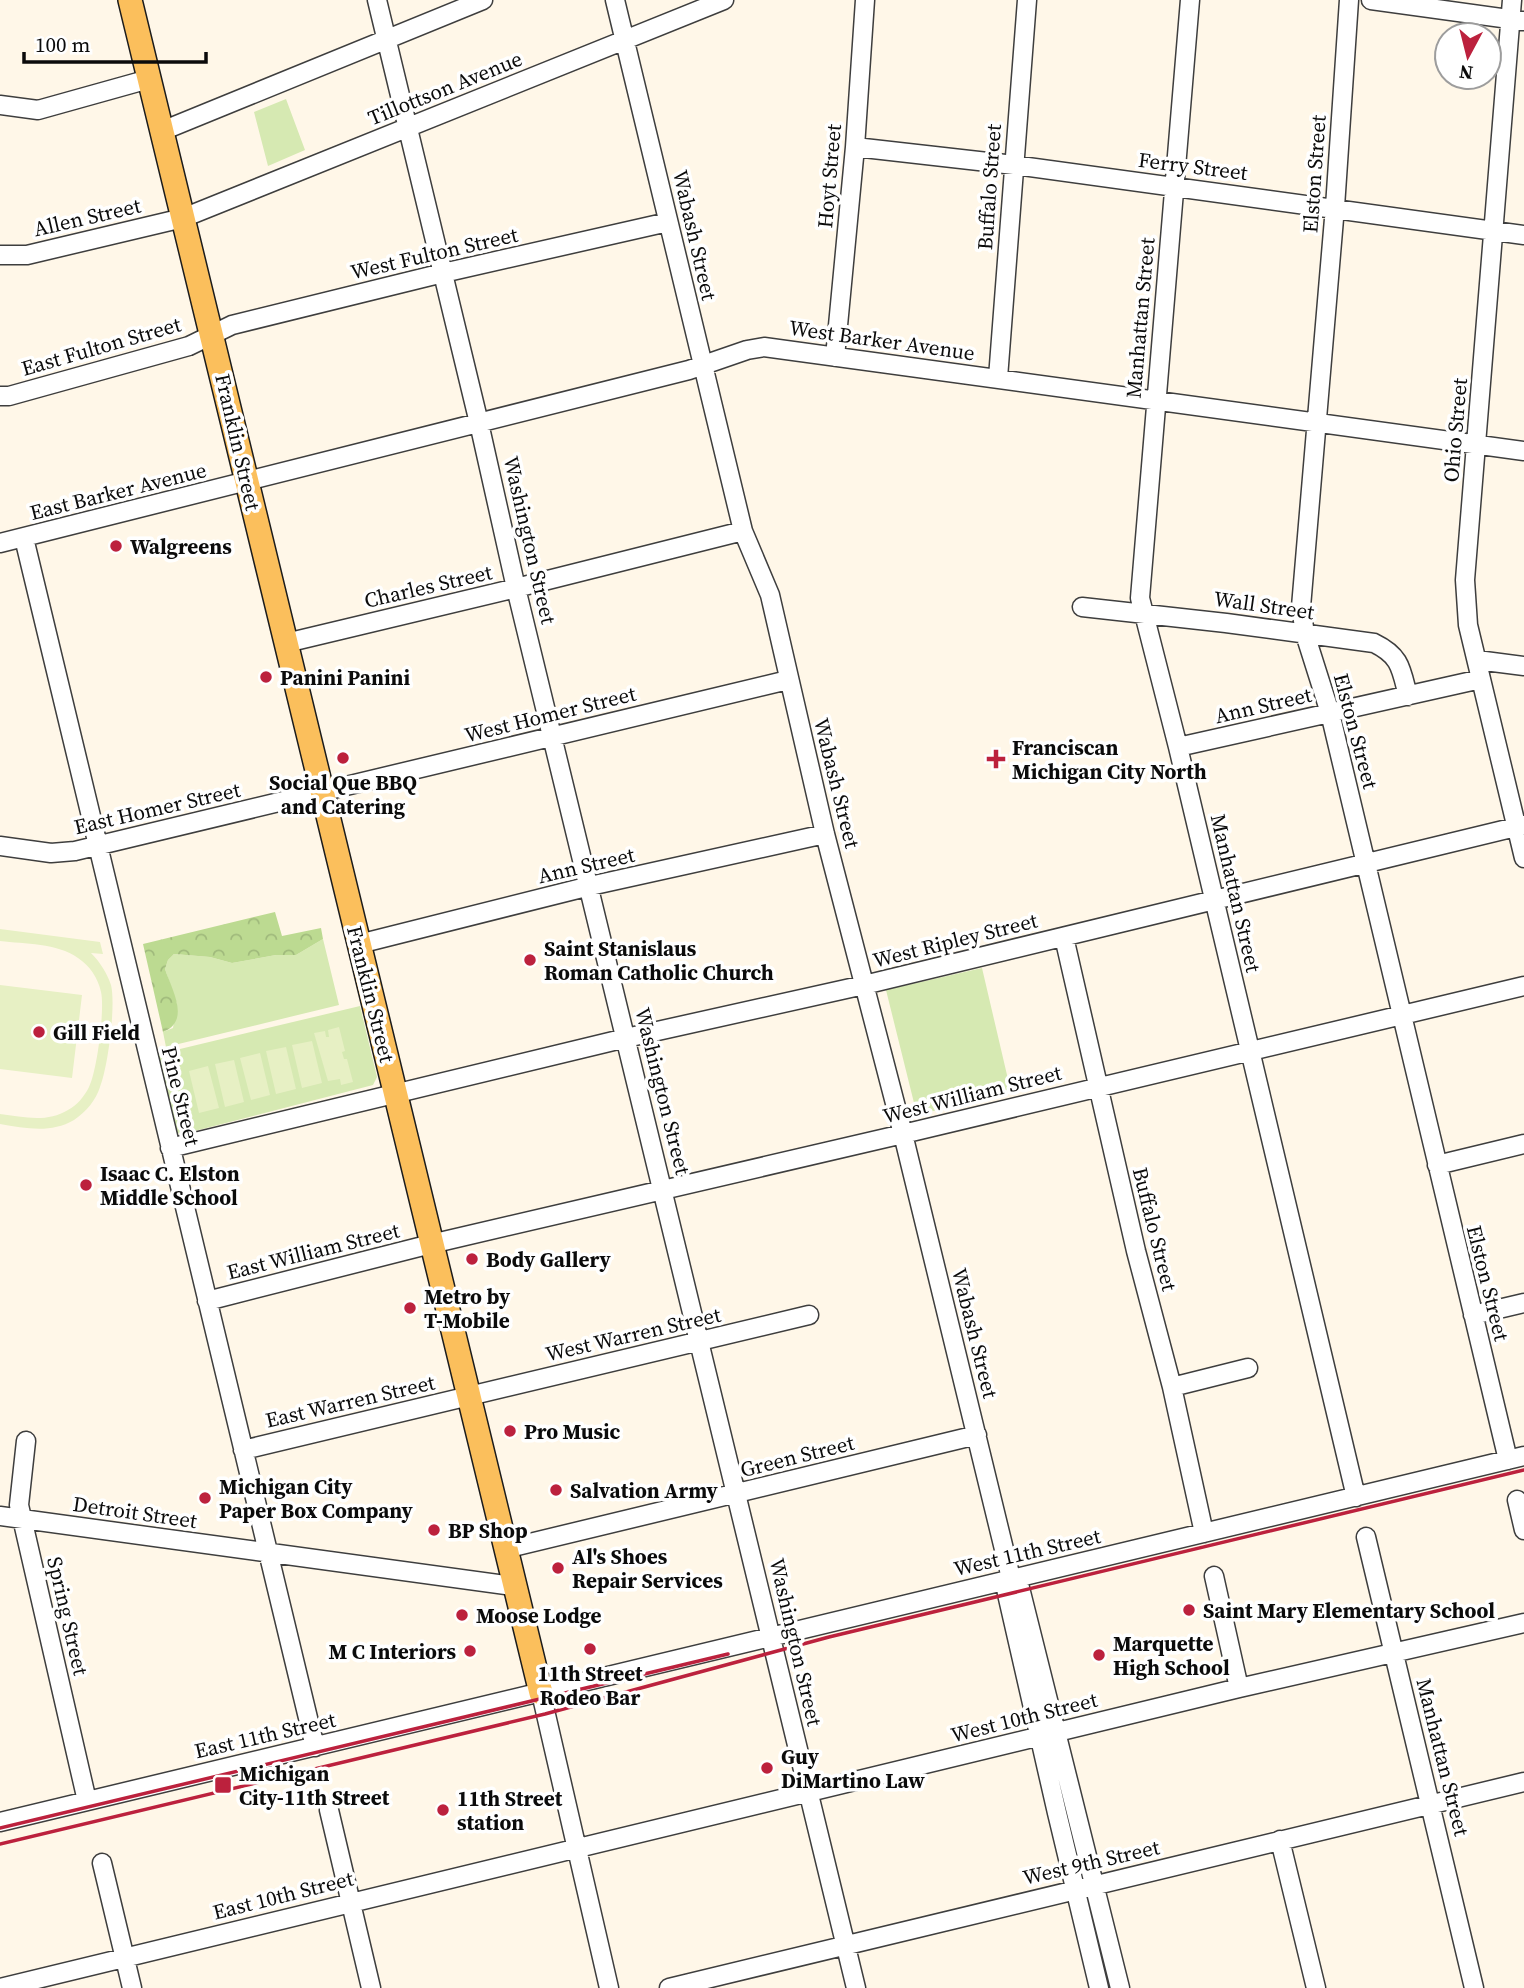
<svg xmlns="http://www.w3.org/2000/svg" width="1524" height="1988" font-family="'Source Serif 4',serif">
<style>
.grass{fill:#d6e9b2}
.forest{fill:url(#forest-crowns)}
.pitch{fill:#e7f0c4}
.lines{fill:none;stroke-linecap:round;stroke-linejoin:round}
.minor-casing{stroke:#3e3e3e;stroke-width:21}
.major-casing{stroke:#1c1c1c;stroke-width:26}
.minor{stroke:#fff;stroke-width:18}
.major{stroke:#fbbf5c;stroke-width:23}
.rail{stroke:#bc213d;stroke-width:3.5}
.poi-dot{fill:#bc213d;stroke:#fff;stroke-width:2.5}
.labels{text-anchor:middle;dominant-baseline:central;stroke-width:7;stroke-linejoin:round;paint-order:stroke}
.street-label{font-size:21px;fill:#0b0b0b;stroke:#fff}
.poi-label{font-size:21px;font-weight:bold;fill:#0b0b0b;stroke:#fff;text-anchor:start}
</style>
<defs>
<pattern id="forest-crowns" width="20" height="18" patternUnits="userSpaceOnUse" patternTransform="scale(1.75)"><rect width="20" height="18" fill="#bcda91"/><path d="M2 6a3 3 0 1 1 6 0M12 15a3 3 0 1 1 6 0" fill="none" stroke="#a0ba7c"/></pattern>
</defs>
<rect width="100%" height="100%" fill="#fff7e8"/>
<path class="grass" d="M286,99L305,150L268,166L254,112Z
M323,939L339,1005L166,1047L163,1032L173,1028L177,1004L165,969L168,960L174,954L210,957L232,963L276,955H296Z
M982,968L1011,1092L917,1115L886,990Z
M360,1006L377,1077L373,1085L183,1134L177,1133L173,1129L155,1055Z"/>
<path class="forest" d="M275,912L282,936L321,928L323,939L296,955H276L232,963L210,957L174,954L168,960L165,969C172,990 191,1021 163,1032L143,944Z"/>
<path class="pitch" d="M0,929L100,942L103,954L91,953C100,962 107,973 111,985C116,1005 108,1067 100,1087C96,1100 86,1112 74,1120C50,1134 25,1128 0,1124V1114C23,1117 47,1123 68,1110C77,1105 84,1097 89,1087C97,1071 105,1009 101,992C98,978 90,966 78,958C57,943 25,944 0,941Z
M0,985L82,995L72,1078L0,1069Z
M339,1027L345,1051L342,1052L344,1059H347L353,1082L341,1085L340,1079L328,1081L314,1033L325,1031L326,1037H329L328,1030Z
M312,1041L322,1083L302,1088L292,1045Z
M286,1047L296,1089L276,1094L266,1051Z
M260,1053L270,1095L251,1100L240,1058Z
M234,1060L244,1102L225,1107L215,1064Z
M208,1066L219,1108L199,1113L189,1071Z"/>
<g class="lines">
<defs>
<path id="minor" d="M377,0L479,423L516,588L856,1988
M615,0L743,531L770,595L825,834L903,1134L1011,1578L1006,1587L1007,1594L1057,1813L1099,1988
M1190,0L1140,598L1178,747L1356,1497
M1349,0L1335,207L1301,607L1305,634L1330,713L1508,1460
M1371,0L1524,21
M1512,0L1465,580L1468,625L1524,858
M0,105L38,110L149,79
M162,131L483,0
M855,147L1014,165L1524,235
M0,255H27L183,218L724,0
M835,357L855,147L865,0
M998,378L1027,0
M0,396H9L189,346L232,325L443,273L668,222
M24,538L315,1747
M0,543L689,370L747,350L764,347L1524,451
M1082,607L1226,623L1374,643C1401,656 1401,669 1408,696
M286,643L516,588L743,531
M1477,660L1524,666
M1178,747L1481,679
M0,846L51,853L75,851L788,680
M1064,937L1136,1251L1172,1387L1204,1533
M359,944L590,886L825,834
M170,1148L626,1038L864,985L1524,825
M1437,1165L1524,1144
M207,1301L431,1244L903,1134L1524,986
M1473,1315L1524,1303
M1172,1387L1248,1368
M26,1441L19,1505L87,1801
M243,1450L809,1315
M1517,1500L1524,1530
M0,1516L513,1586
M1366,1537L1474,1988
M505,1549L977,1435
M1214,1576L1239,1688
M1011,1578L1019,1584L1120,1988
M541,1693L609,1988
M329,1810L371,1988
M0,1822L1524,1456
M1280,1840L1316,1988
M102,1863L132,1988
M0,1988L1239,1688L1524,1623
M669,1988L1524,1782"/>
<path id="major" d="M130,0L541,1693"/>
</defs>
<use href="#minor" class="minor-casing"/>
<use href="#major" class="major-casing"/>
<use href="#minor" class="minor"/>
<use href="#major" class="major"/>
<path class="rail" d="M0,1828L728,1654
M0,1844L545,1714L829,1637L1524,1470"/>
</g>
<g class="poi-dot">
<circle cx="116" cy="546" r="7"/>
<circle cx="266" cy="677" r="7"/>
<circle cx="343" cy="758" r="7"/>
<path d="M992.5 748.5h7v7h7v7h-7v7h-7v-7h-7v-7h7z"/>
<circle cx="530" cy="960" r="7"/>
<circle cx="39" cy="1032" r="7"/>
<circle cx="86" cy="1185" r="7"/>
<circle cx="472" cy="1259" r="7"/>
<circle cx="410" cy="1308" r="7"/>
<circle cx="510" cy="1431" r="7"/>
<circle cx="556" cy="1490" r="7"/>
<circle cx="205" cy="1498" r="7"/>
<circle cx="434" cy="1530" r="7"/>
<circle cx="558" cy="1568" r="7"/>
<circle cx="1189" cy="1610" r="7"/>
<circle cx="462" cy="1615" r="7"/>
<circle cx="590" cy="1649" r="7"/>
<circle cx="470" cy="1651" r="7"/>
<circle cx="1099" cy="1655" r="7"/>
<circle cx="767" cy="1768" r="7"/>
<rect x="214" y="1776" width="18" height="18" rx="3.5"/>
<circle cx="443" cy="1810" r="7"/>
</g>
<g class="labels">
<g class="street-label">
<text transform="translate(445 88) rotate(-22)">Tillottson Avenue</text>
<text transform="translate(1193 166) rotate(7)">Ferry Street</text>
<text transform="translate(1314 174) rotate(-86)">Elston Street</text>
<text transform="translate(829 176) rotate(-85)">Hoyt Street</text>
<text transform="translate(989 187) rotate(-86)">Buffalo Street</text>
<text transform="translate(87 217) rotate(-13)">Allen Street</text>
<text transform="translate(695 235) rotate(77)">Wabash Street</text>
<text transform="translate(434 253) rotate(-13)">West Fulton Street</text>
<text transform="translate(1140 318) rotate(-85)">Manhattan Street</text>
<text transform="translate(882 340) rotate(8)">West Barker Avenue</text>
<text transform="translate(101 346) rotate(-16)">East Fulton Street</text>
<text transform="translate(1455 430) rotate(-85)">Ohio Street</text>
<text transform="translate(238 442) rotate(77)">Franklin Street</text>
<text transform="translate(118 491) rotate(-14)">East Barker Avenue</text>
<text transform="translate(530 540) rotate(77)">Washington Street</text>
<text transform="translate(428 586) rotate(-13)">Charles Street</text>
<text transform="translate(1264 605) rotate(8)">Wall Street</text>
<text transform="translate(1263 705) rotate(-13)">Ann Street</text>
<text transform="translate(550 714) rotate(-14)">West Homer Street</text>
<text transform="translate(1356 731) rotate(75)">Elston Street</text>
<text transform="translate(837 783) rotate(76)">Wabash Street</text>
<text transform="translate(157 808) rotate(-13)">East Homer Street</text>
<text transform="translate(586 865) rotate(-13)">Ann Street</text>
<text transform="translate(1236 893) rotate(77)">Manhattan Street</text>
<text transform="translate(955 940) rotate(-14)">West Ripley Street</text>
<text transform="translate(371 994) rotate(76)">Franklin Street</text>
<text transform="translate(663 1091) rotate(76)">Washington Street</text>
<text transform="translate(972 1094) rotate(-14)">West William Street</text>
<text transform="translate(181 1096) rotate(76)">Pine Street</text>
<text transform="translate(1155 1229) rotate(76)">Buffalo Street</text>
<text transform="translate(313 1251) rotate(-14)">East William Street</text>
<text transform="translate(1488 1283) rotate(76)">Elston Street</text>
<text transform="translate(975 1333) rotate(76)">Wabash Street</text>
<text transform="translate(633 1334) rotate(-13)">West Warren Street</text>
<text transform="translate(350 1401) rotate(-13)">East Warren Street</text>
<text transform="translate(797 1456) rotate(-14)">Green Street</text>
<text transform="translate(135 1512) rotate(8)">Detroit Street</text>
<text transform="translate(1027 1552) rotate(-13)">West 11th Street</text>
<text transform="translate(68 1616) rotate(77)">Spring Street</text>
<text transform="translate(796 1642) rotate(77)">Washington Street</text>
<text transform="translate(1024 1717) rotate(-14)">West 10th Street</text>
<text transform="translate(265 1735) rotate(-13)">East 11th Street</text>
<text transform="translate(1443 1757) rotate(76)">Manhattan Street</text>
<text transform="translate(1091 1862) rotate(-13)">West 9th Street</text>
<text transform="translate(283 1895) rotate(-14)">East 10th Street</text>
</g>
<g class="poi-label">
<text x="130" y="546">Walgreens</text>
<text x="280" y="677">Panini Panini</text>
<text x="1012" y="747">Franciscan<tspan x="1012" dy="24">Michigan City North</tspan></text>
<text x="343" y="782" text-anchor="middle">Social Que BBQ<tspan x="343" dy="24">and Catering</tspan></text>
<text x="544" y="948">Saint Stanislaus<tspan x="544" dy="24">Roman Catholic Church</tspan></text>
<text x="53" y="1032">Gill Field</text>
<text x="100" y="1173">Isaac C. Elston<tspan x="100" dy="24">Middle School</tspan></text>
<text x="486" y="1259">Body Gallery</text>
<text x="424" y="1296">Metro by<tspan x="424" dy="24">T-Mobile</tspan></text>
<text x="524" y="1431">Pro Music</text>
<text x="219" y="1486">Michigan City<tspan x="219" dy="24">Paper Box Company</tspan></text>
<text x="570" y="1490">Salvation Army</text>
<text x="448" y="1530">BP Shop</text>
<text x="572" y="1556">Al's Shoes<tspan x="572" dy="24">Repair Services</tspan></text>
<text x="1203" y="1610">Saint Mary Elementary School</text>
<text x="476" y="1615">Moose Lodge</text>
<text x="1113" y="1643">Marquette<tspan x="1113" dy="24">High School</tspan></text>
<text x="456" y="1651" text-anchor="end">M C Interiors</text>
<text x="590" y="1673" text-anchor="middle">11th Street<tspan x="590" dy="24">Rodeo Bar</tspan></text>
<text x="781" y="1756">Guy<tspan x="781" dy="24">DiMartino Law</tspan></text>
<text x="239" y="1773">Michigan<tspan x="239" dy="24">City-11th Street</tspan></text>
<text x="457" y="1798">11th Street<tspan x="457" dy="24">station</tspan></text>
</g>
</g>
<g transform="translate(1468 56) rotate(187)"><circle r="33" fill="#ffffff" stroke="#9d9d9d" stroke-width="2"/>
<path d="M0-5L12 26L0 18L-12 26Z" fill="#bc213d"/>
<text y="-10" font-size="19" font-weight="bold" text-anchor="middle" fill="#0b0b0b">N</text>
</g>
<path d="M24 52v10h182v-10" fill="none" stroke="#0b0b0b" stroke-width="3.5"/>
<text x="35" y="52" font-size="21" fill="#0b0b0b" stroke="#ffffff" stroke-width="5" paint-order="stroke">100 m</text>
</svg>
